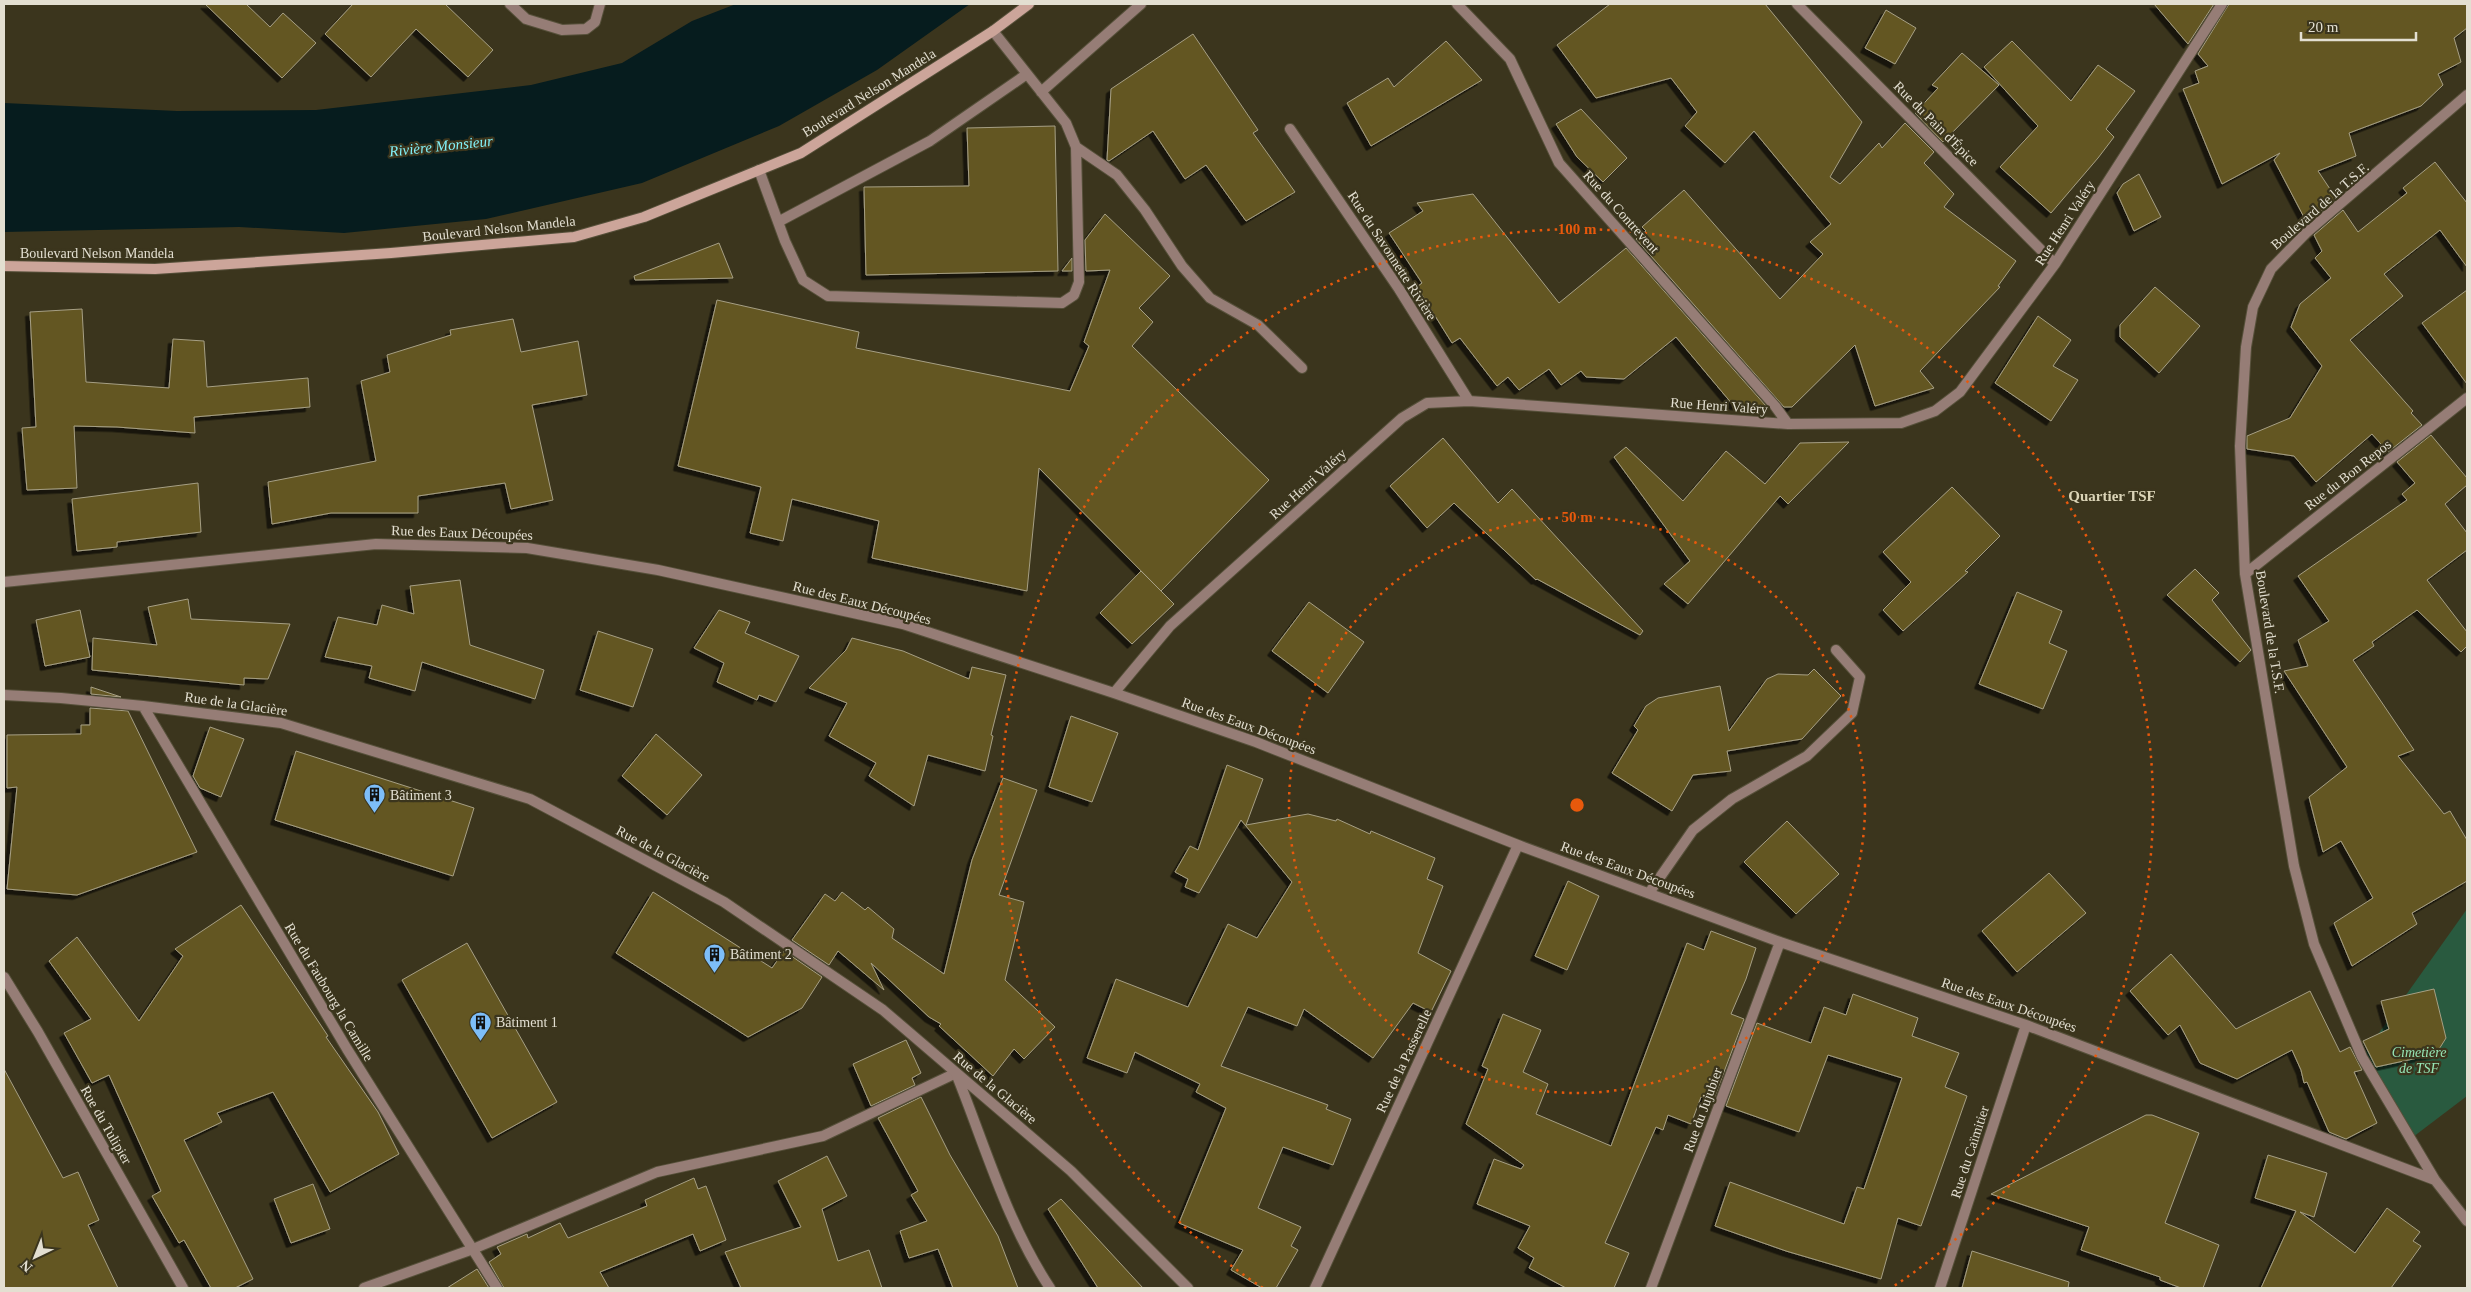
<svg xmlns="http://www.w3.org/2000/svg" width="2471" height="1292" font-family="'Times New Roman',serif">
<style>
.green{fill:#295a3f}
.water{fill:#061c1e}
.building{fill:#635622;stroke:#a69f84;filter:url(#shadow)}
.lines{fill:none;stroke-linecap:round;stroke-linejoin:round}
.lane-casing{stroke:#56503a;stroke-width:12}
.street-casing{stroke:#56503a;stroke-width:12}
.secondary-casing{stroke:#56503a;stroke-width:12}
.lane{stroke:#967d76;stroke-width:10}
.street{stroke:#967d76;stroke-width:10}
.secondary{stroke:#cca59a;stroke-width:10}
.ring{fill:none;stroke:#e8590c;stroke-width:2.5;stroke-dasharray:2.5 5}
.labels{text-anchor:middle;dominant-baseline:central;stroke-width:4.5;stroke-linejoin:round;paint-order:stroke}
.street-label{font-size:14px;fill:#e3dfd1;stroke:#3b351d}
.poi-label{font-size:14px;fill:#e3dfd1;stroke:#3b351d;text-anchor:start}
.park-label{font-size:14px;font-style:italic;fill:#96e5b5;stroke:#3b351d}
.water-label{font-size:15px;font-style:italic;fill:#82f1f8;stroke:#3b351d}
.neighbourhood-label{font-size:15px;font-weight:bold;fill:#dbd4b7;stroke:#3b351d}
.centre{fill:#e8590c;stroke:#3b351d;stroke-width:2.5}
.ring-label{font-size:15px;text-anchor:middle;font-weight:bold;fill:#e8590c;stroke:#3b351d;stroke-width:4.5;stroke-linejoin:round;paint-order:stroke}
</style>
<defs>
<filter id="shadow"><feDropShadow dx="-4.5" dy="4.5" stdDeviation="0" flood-color="#0009"/></filter>
</defs>
<rect width="100%" height="100%" fill="#3b351d"/>
<path class="green" d="M2467,909V1096L2409,1140L2362,1057Z"/>
<path class="water" d="M736,4H970L877,70L779,126L642,183L486,219L344,233L239,227L4,232V103L177,111L316,110L531,85L622,63L692,21Z"/>
<path class="building" d="M205,4H246L270,27L283,13L316,43L282,78Z
M353,4H445L493,50L468,77L416,29L371,77L325,34Z
M1610,4H1765L1862,122L1830,177L1840,184L1879,143L1882,148L1905,123L1934,152L1924,163L1954,194L1944,207L2016,261L1998,286L2000,287L1920,371L1934,388L1875,406L1855,345L1792,407H1784L1636,239L1646,231L1642,227L1684,190L1780,299L1823,254L1810,242L1831,224L1754,131L1725,163L1685,126L1697,112L1671,78L1596,98L1557,45Z
M2154,4H2214L2188,44Z
M2229,4H2467V28L2454,38L2461,62L2438,74L2443,85L2421,106L2349,133L2356,156L2318,171L2336,198L2307,223L2274,160L2280,153L2222,184L2183,89L2199,83L2195,71L2208,66L2198,54Z
M1886,10L1916,28L1895,64L1865,48Z
M1193,34L1258,130L1253,133L1295,192L1246,221L1206,165L1185,179L1153,131L1109,161L1107,160L1111,89Z
M1446,41L1482,80L1371,146L1347,103L1388,78L1394,87Z
M2012,41L2071,101L2098,65L2135,91L2106,129L2114,137L2098,158L2051,213L2000,167L2038,126L1984,67Z
M1962,53L1999,85L1943,142L1915,113L1938,88L1932,85Z
M1581,109L1627,158L1603,182L1577,157L1556,124Z
M1055,126L1058,271L866,275L864,187L969,186L967,128Z
M2435,162L2467,203V267L2440,230L2384,274L2403,296L2350,340L2413,411L2411,413L2422,425L2388,452L2372,434L2316,482L2294,456L2247,449V436L2290,418L2322,366L2291,327L2300,304L2331,278L2315,258L2322,251L2314,235L2343,210L2358,232L2407,193L2403,188Z
M2139,174L2161,217L2134,231L2117,193L2123,184Z
M1473,194L1559,303L1626,248L1766,406L1733,405L1676,337L1624,379L1586,377L1581,371L1561,385L1549,369L1519,390L1508,377L1497,386L1460,338L1452,343L1417,287L1422,283L1389,233L1423,211L1417,203Z
M1105,214L1170,276L1139,308L1153,322L1132,346L1269,480L1161,591L1039,468L1027,591L872,558L879,521L792,499L783,541L750,533L761,487L678,466L717,300L859,332L856,348L1070,391L1089,346L1084,342L1110,270L1086,271L1085,240Z
M719,243L733,278L635,280L634,276Z
M1072,258V271H1062Z
M2155,287L2200,326L2159,373L2120,337V325Z
M2467,290V384L2422,323Z
M82,309L86,382L169,388L173,339L204,341L207,387L308,378L310,407L194,417L195,433L117,427L74,426L77,488L27,490L22,428L36,427L30,312Z
M2038,316L2071,340L2053,366L2078,380L2051,421L1995,383Z
M513,319L521,352L578,341L587,395L532,405L553,500L511,509L505,483L418,496V513H331L272,524L268,482L376,461L361,381L390,372L387,355L451,335L450,330Z
M2431,435L2467,478V485L2445,504L2467,533V550L2427,580L2467,632V646L2461,652L2417,610L2372,642L2374,646L2353,660L2414,750L2398,756L2444,814L2450,811L2467,840V881L2412,913L2417,924L2352,966L2334,923L2373,898L2341,841L2323,852L2309,797L2347,767L2284,671L2308,666L2298,640L2329,621L2298,576L2407,500L2402,494L2415,483L2397,462Z
M1443,438L1498,503L1512,489L1643,631L1640,635L1537,579L1536,580L1454,503L1427,528L1390,486Z
M1849,442L1788,504L1780,496L1688,604L1664,584L1690,561L1614,457L1626,447L1683,501L1726,451L1765,484L1800,443Z
M198,483L201,532L117,542V547L77,551L72,499Z
M1952,487L2000,536L1965,571L1968,572L1903,631L1883,610L1911,582L1883,552Z
M2195,569L2219,593L2212,600L2251,650L2240,662L2167,595Z
M1141,571L1174,604L1132,644L1100,613Z
M460,580L470,645L544,670L535,699L422,662L415,691L369,678L372,666L325,657L338,617L377,625L382,605L414,614L410,586Z
M2017,592L2062,611L2049,643L2067,651L2043,709L1979,684Z
M188,599L191,619L290,624L268,679L244,678V685L92,670L93,638L157,645L148,607Z
M1309,602L1364,642L1328,693L1272,651Z
M80,610L90,657L45,666L36,620Z
M719,610L750,622L745,633L799,656L776,702L759,695L757,700L717,682L724,663L694,648Z
M598,631L653,649L633,707L580,690Z
M852,638L903,651L969,679L972,667L1006,675L991,735L993,736L985,771L928,755L914,806L869,776L876,763L829,736L847,703L809,688L846,650Z
M1814,669L1841,696L1802,739L1727,751L1731,771L1693,775L1672,811L1612,773L1638,730L1634,726L1646,706L1658,698L1720,686L1729,731L1767,679L1778,674L1808,675Z
M91,687L121,697L91,694Z
M90,708L128,711L197,852L77,895L7,889L17,787L7,788V735L81,734V725H90Z
M1071,716L1118,733L1092,802L1049,787Z
M210,727L244,739L221,797L200,788L193,776Z
M656,734L702,775L667,815L622,776Z
M296,751L474,808L453,876L275,820Z
M1227,765L1263,779L1246,825L1308,814L1336,821L1337,819L1370,834L1371,831L1435,858L1427,879L1443,886L1418,953L1451,971L1431,1012L1413,1003L1373,1058L1304,1009L1297,1026L1248,1007L1221,1066L1328,1105L1326,1109L1351,1119L1333,1165L1283,1147L1258,1208L1301,1227L1291,1246L1298,1250L1276,1288H1262L1231,1270L1243,1250L1179,1223L1226,1108L1196,1092L1200,1084L1135,1052L1127,1073L1087,1058L1116,979L1188,1007L1228,924L1257,938L1292,882L1241,820L1199,893L1185,887L1188,879L1175,872L1190,846L1198,850Z
M1003,778L1037,790L999,895L1024,902L1005,980L1055,1027L1024,1059L1014,1049L993,1076L939,1026L941,1024L929,1017L871,963L884,990L838,951L829,965L792,940L825,894L835,901L842,892L865,910L868,907L894,929L892,938L944,974L972,860Z
M1787,821L1839,874L1796,914L1744,862Z
M2049,873L2086,913L2017,972L1982,931Z
M1568,881L1599,896L1567,970L1535,956Z
M653,892L772,968L784,951L822,977L802,1008L748,1037L616,953Z
M241,905L328,1036L326,1037L378,1112L399,1154L330,1192L273,1092L217,1113L222,1122L184,1140L253,1279L235,1288H211L184,1240L179,1243L152,1196L161,1191L109,1075L92,1083L64,1033L91,1019L49,961L77,937L139,1021L183,956L175,949Z
M1711,931L1756,948L1746,979L1731,1014L1744,1019L1713,1101L1701,1097L1691,1124L1668,1115L1663,1130L1656,1127L1605,1243L1629,1253L1614,1288H1566L1529,1268L1534,1258L1518,1248L1530,1226L1477,1204L1494,1159L1521,1169L1524,1165L1466,1124L1488,1069L1482,1066L1503,1014L1541,1030L1523,1072L1548,1084L1536,1114L1611,1146L1687,943L1704,950Z
M467,943L557,1102L492,1138L402,980Z
M2171,954L2236,1029L2310,991L2340,1052L2350,1047L2362,1070L2354,1072L2377,1123L2346,1139L2329,1132L2307,1082L2304,1083L2301,1070L2292,1050L2237,1079L2200,1063L2180,1025L2168,1035L2130,991Z
M2434,989L2446,1038L2436,1054L2376,1067L2363,1041L2389,1029L2381,1001Z
M1853,994L1918,1018L1912,1036L1959,1053L1945,1087L1967,1096L1921,1226L1898,1218L1881,1279L1786,1251L1715,1226L1730,1182L1844,1224L1857,1187L1864,1189L1902,1078L1828,1055L1799,1132L1726,1106L1757,1023L1811,1043L1824,1007L1846,1015Z
M906,1040L921,1073L912,1078L915,1085L871,1106L853,1064Z
M4,1069L63,1178L78,1172L99,1220L88,1225L118,1288H4Z
M921,1097L950,1155L998,1236L1018,1288H953L938,1249L909,1258L900,1231L927,1221L911,1195L918,1191L878,1118Z
M2146,1115H2152L2199,1133L2165,1223L2219,1245L2203,1288H2181L2160,1280V1277L2081,1250L2089,1227L1991,1194Z
M2268,1155L2327,1173L2314,1217L2300,1212L2355,1253L2387,1208L2420,1232L2413,1241L2421,1246L2391,1288H2261L2296,1211L2255,1198Z
M827,1156L847,1196L822,1209L838,1261L869,1250L882,1288H741L725,1252L801,1227L778,1181Z
M694,1178L698,1189L706,1186L726,1240L700,1251L693,1234L600,1272L609,1288H504L489,1262L501,1254L497,1247L527,1234L528,1238L560,1223L568,1238L647,1206L645,1200Z
M313,1184L330,1229L291,1243L274,1199Z
M1061,1199L1143,1288H1098L1048,1209Z
M1972,1251L2069,1282L2068,1288H1962Z
M477,1269L489,1288H447Z"/>
<g class="lines">
<defs>
<path id="lane" d="M1041,92L1141,4
M1076,147L1117,175L1145,210L1182,266L1210,298L1258,325L1302,368
M759,170L785,241L803,280L828,296L1062,303L1074,295L1079,282L1076,147L1066,123L993,31
M778,222L930,141L1027,74
M1649,893L1693,830L1732,799L1807,756L1852,713L1860,677L1836,650
M473,1249L657,1172L823,1136L956,1073"/>
<path id="street" d="M510,4L526,19L562,30L586,29L595,22L600,4
M1457,4L1510,59L1559,163L1775,406L1788,424
M1797,4L2055,264
M2467,95L2306,233L2271,269L2253,307L2246,347L2240,446L2245,574L2294,866L2314,944L2362,1057L2435,1180L2467,1221
M1290,129L1399,289L1469,401
M2245,574L2467,398
M4,582L376,544L527,548L658,570L903,624L1114,693L1256,742L1518,845L1780,942L2026,1025L2435,1180
M1114,693L1170,626L1402,418L1427,403L1469,401L1788,424L1901,423L1935,411L1960,392L2055,264L2222,4
M4,695L61,698L143,706L281,723L530,799L724,902L883,1010L1071,1171L1188,1288
M143,706L347,1049L497,1288
M4,977L38,1032L183,1288
M957,1076C986,1148 1007,1223 1050,1288
M364,1288L473,1249
M1315,1288L1518,845
M1651,1288L1780,942
M1940,1288L2026,1025"/>
<path id="secondary" d="M4,266L155,269L391,253L574,237L644,217L801,153L993,31L1029,4"/>
</defs>
<use href="#lane" class="lane-casing"/>
<use href="#street" class="street-casing"/>
<use href="#secondary" class="secondary-casing"/>
<use href="#lane" class="lane"/>
<use href="#street" class="street"/>
<use href="#secondary" class="secondary"/>
</g>
<g class="ring">
<circle cx="1577" cy="805" r="288"/>
<path d="M1263 1288A576 576 0 1 1 1891 1288"/>
</g>
<defs>
<symbol id="building-pin" viewBox="-11 -11 22 30"><path d="M0 17L-7.5 6A9.5 9.5 0 1 1 7.5 6Z" fill="#7dbef9" stroke="#3b351d"/><path d="M-4-6H4V6H1V3H-1V6H-4ZM-2.5-4.3h1.7v1.8h-1.7ZM.8-4.3h1.7v1.8H.8ZM-2.5-1h1.7V.8h-1.7ZM.8-1h1.7V.8H.8Z" fill="#111"/></symbol>
</defs>
<g fill-rule="evenodd">
<use href="#building-pin" x="362" y="782" width="25" height="34"/>
<use href="#building-pin" x="702" y="942" width="25" height="34"/>
<use href="#building-pin" x="468" y="1010" width="25" height="34"/>
</g>
<g class="labels">
<g class="street-label">
<text transform="translate(869 93) rotate(-32)">Boulevard Nelson Mandela</text>
<text transform="translate(1936 124) rotate(45)">Rue du Pain d'Épice</text>
<text transform="translate(2320 206) rotate(-41)">Boulevard de la T.S.F.</text>
<text transform="translate(1621 212) rotate(48)">Rue du Contrevent</text>
<text transform="translate(2065 223) rotate(-57)">Rue Henri Valéry</text>
<text transform="translate(499 229) rotate(-6)">Boulevard Nelson Mandela</text>
<text x="97" y="253">Boulevard Nelson Mandela</text>
<text transform="translate(1392 256) rotate(57)">Rue du Savonnette Rivière</text>
<text transform="translate(1719 406) rotate(4)">Rue Henri Valéry</text>
<text transform="translate(2348 475) rotate(-38)">Rue du Bon Repos</text>
<text transform="translate(1308 484) rotate(-42)">Rue Henri Valéry</text>
<text transform="translate(462 533) rotate(2)">Rue des Eaux Découpées</text>
<text transform="translate(862 603) rotate(14)">Rue des Eaux Découpées</text>
<text transform="translate(2270 632) rotate(81)">Boulevard de la T.S.F.</text>
<text transform="translate(236 704) rotate(8)">Rue de la Glacière</text>
<text transform="translate(1249 726) rotate(20)">Rue des Eaux Découpées</text>
<text transform="translate(663 854) rotate(28)">Rue de la Glacière</text>
<text transform="translate(1628 870) rotate(20)">Rue des Eaux Découpées</text>
<text transform="translate(329 992) rotate(59)">Rue du Faubourg la Camille</text>
<text transform="translate(2009 1005) rotate(19)">Rue des Eaux Découpées</text>
<text transform="translate(1404 1061) rotate(-65)">Rue de la Passerelle</text>
<text transform="translate(995 1088) rotate(40)">Rue de la Glacière</text>
<text transform="translate(1703 1110) rotate(-70)">Rue du Jujubier</text>
<text transform="translate(106 1125) rotate(60)">Rue du Tulipier</text>
<text transform="translate(1970 1152) rotate(-72)">Rue du Caïmitier</text>
</g>
<g class="poi-label">
<text x="390" y="795">Bâtiment 3</text>
<text x="730" y="954">Bâtiment 2</text>
<text x="496" y="1022">Bâtiment 1</text>
</g>
<g class="park-label">
<text x="2419" y="1052">Cimetière<tspan x="2419" dy="16">de TSF</tspan></text>
</g>
<g class="water-label">
<text transform="translate(441 146) rotate(-6)">Rivière Monsieur</text>
</g>
<g class="neighbourhood-label">
<text x="2112" y="496">Quartier TSF</text>
</g>
</g>
<circle cx="1577" cy="805" r="8" class="centre"/>
<g class="ring-label">
<text x="1577" y="234">100 m</text>
<text x="1577" y="522">50 m</text>
</g>
<rect width="2471" height="1292" fill="none" stroke="#e3dfd1" stroke-width="10"/>
<g transform="translate(35 1257) rotate(223)" stroke="#3b351d" stroke-width="4" paint-order="stroke">
<path d="M0-4L9 19L0 12L-9 19Z" fill="#e3dfd1"/>
<text y="-8" font-size="14" font-weight="bold" text-anchor="middle" fill="#e3dfd1">N</text>
</g>
<path d="M2301 32v8h115v-8" fill="none" stroke="#e3dfd1" stroke-width="2.5"/>
<text x="2308" y="32" font-size="15" fill="#e3dfd1" stroke="#3b351d" stroke-width="4" paint-order="stroke">20 m</text>
</svg>
